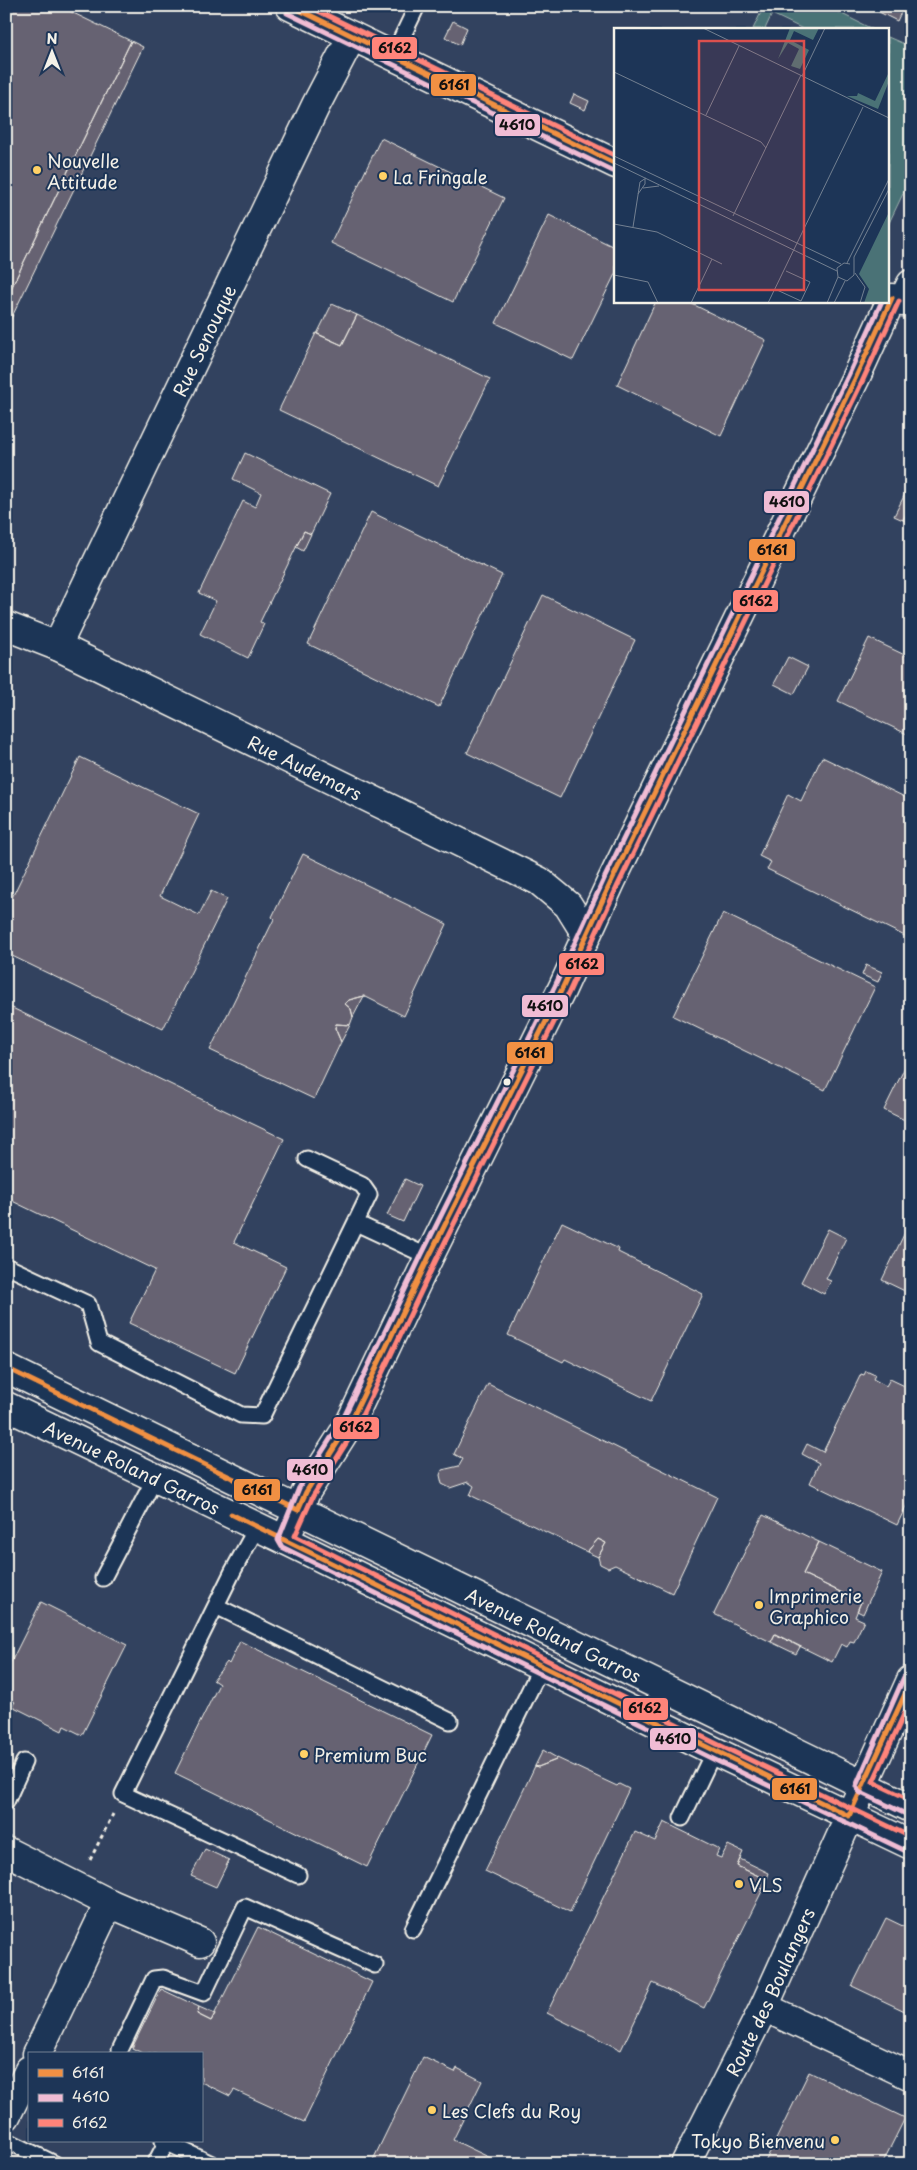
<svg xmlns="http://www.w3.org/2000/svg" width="917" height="2170" font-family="'Playpen Sans',sans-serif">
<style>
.built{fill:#33425f;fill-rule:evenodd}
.green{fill:#4a7276;stroke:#9fb2af}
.building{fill:#666272;stroke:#f4f1e8}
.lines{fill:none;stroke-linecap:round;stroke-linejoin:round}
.service-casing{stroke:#f4f1e8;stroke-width:19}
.minor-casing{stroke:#f4f1e8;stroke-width:31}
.path{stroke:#f4f1e8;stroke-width:3;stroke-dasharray:4 4;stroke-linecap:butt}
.service{stroke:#1d3557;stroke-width:15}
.minor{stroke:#1d3557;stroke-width:28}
.bus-1-casing{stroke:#1d3557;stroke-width:9}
.bus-2-casing{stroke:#1d3557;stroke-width:9}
.bus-3-casing{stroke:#1d3557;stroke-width:9}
.bus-1{stroke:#f19043;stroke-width:5}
.bus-2{stroke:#f0bcd4;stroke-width:5}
.bus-3{stroke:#ff847a;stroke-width:5}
.poi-dot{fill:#ffd166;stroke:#1d3557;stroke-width:2}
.bus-dot{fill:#f4f1e8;stroke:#1d3557;stroke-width:2}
.labels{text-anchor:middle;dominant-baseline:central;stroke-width:4;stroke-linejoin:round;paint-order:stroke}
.poi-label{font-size:18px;fill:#f4f1e8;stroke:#1d3557;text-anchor:start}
.street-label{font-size:18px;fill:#f4f1e8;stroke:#1d3557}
.inset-road{fill:none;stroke:#738091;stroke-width:1}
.view{fill:#dc504e;fill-opacity:0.15;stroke:#dc504e;stroke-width:2.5}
.inset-edge{fill:none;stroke:#f4f1e8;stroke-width:2.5}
.line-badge{stroke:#1d3557;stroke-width:2}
.pale-badge-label{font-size:14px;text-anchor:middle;font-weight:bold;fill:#111}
</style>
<rect width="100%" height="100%" fill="#1d3557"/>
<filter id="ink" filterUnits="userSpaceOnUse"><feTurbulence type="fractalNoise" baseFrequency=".02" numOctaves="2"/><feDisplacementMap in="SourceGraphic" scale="10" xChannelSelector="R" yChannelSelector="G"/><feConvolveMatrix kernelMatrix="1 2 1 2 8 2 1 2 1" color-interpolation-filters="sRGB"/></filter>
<g filter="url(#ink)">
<path class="built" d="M6,6H911V2164H6ZM616,29H888V301H616ZM29,2054H201V2141H29Z"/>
<path class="green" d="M764,6H826L872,29H803L772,14L765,29H753Z
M888,37L911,47V177L888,225Z"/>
<path class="building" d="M6,6H59L131,41L6,299Z
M867,6H904L897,21Z
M453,21L467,28L460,45L445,37Z
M131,41L143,47L6,329V299Z
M574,94L589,101L585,110L570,103Z
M381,138L504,198L453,302L331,243Z
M549,215L616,248V272L573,360L496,323Z
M656,301H686L766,340L721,436L617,385Z
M332,304L357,315L342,345L317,334Z
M357,315L490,379L438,486L279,410L316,333L342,345Z
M245,453L330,494L311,534L304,531L260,622L264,624L248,658L200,634L216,601L199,593L243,501L255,507L261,493L233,479Z
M907,490L911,491V504L903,520L894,516Z
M911,504V524L903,520Z
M371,512L502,575L439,707L308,644Z
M304,531L311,534L303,551L296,547Z
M543,595L635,640L560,798L467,753Z
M869,638L911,658V736L838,701Z
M788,657L808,667L794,694L774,684Z
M80,757L199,814L160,896L199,915L211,891L227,899L163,1029L6,953V910Z
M822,757L911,800V939L767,869L771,862L759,856L788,794L801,801Z
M303,854L447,924L404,1016L364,996L349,1000L345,1004L351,1009L353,1017L350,1025L336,1024L335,1028L341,1042L314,1099L210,1050L274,919L272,917Z
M723,913L875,987L825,1090L673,1016Z
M866,965L882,972L878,982L862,975Z
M364,996L353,1017L351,1009L345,1004L349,1000Z
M6,1005L284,1139L234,1242L286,1267L235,1373L129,1323L155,1270L6,1198Z
M336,1024L350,1025L341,1042L335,1028Z
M911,1055V1123L884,1110Z
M405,1179L420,1186L403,1222L387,1215Z
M911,1220V1294L882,1280Z
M562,1222L619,1249L618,1252L703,1294L651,1401L565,1359L563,1362L508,1335Z
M828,1229L846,1238L826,1279L831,1281L824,1294L801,1282Z
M866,1371L875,1375L873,1379L886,1386L890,1379L911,1389V1496L897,1525L810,1483L819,1463L802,1454L807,1444L823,1452L861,1374L864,1375Z
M488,1384L717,1497L672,1593L615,1565L608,1568L600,1564L598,1557L606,1543L598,1539L587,1552L470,1495L474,1486L468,1482L450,1488L442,1484L440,1475L442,1470L459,1466L463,1459L454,1454Z
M763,1515L819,1542L803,1574L861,1602L855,1617L864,1621L854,1642L850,1641L847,1647L841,1644L832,1662L775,1634L771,1642L714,1614Z
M598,1539L606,1543L598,1557L587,1552Z
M819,1542L882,1572L863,1614L857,1611L861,1602L803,1574Z
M41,1602L127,1645L82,1735L64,1726L62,1731L12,1706L15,1702L6,1698V1665L9,1666Z
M775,1634L800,1647L796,1654L771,1642Z
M240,1641L432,1735L367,1867L175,1773L219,1684L213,1680L227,1662L229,1664Z
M543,1750L557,1758L556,1760L538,1767L535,1766Z
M557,1758L617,1786L619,1784L629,1789L570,1912L485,1871L535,1766L538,1767L556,1760Z
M664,1822L719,1849L716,1856L721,1858L728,1845L743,1852L737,1866L763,1878L759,1887L763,1889L704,2008L653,1983L621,2050L547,2013L635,1832L655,1841Z
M205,1849L229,1860L216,1887L191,1876Z
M740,1859L769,1873L763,1889L759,1887L763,1878L737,1866Z
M886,1918L911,1930V2014L852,1986Z
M258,1927L372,1982L304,2122L234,2090L230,2096L201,2082V2054H144L132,2048L161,1989L199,2007L197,2014L211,2021Z
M199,2007L215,2014L211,2021L197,2014Z
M423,2057L455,2072L457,2068L482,2081L453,2140L503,2164H371Z
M809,2072L905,2118L882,2164H769L765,2162Z"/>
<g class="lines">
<defs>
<path id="service" d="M393,56L417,6
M356,1223L429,1257
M6,1266L88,1304L99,1343L241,1415L262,1416L369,1195L362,1185L307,1159
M257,1527L233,1571L123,1794L298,1875
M103,1578L155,1478
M216,1606L450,1721
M6,1802L24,1762
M682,1818L714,1751
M413,1929L541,1667
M120,2050L154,1979L163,1978L204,1993L245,1907L375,1965
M6,2140L55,2164
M163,2141L212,2164
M155,2164L166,2143"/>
<g id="minor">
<path d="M290,6L616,164"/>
<path d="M902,302L911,284"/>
<path id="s1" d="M6,626L57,646L539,881L568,905L586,934"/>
<path id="s2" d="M57,646L316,105L352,36"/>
<path id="s3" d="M6,1368L911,1808"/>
<path id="s4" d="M6,1406L285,1540L714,1751L911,1845"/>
<path d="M285,1540L306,1492L350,1423L429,1257L562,989L611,882L855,379L892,298"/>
<path d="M6,1851L109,1903L200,1942"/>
<path d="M764,2007L911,2076"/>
<path d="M37,2054L109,1903"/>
<path d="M6,2116L29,2070"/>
<path id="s5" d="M685,2164L764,2007L911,1680"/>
</g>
</defs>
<use href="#service" class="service-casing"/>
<use href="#minor" class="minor-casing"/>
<path class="path" d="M90,1860L113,1814"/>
<use href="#service" class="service"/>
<use href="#minor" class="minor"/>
<defs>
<path id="bus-1" d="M291,6L616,164
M6,1368L298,1510L306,1492L350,1423L429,1257L562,989L611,882L855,379L892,298
M231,1514L849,1816L911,1681"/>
<path id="bus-2" d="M287,13L613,171
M882,301L848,376L604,879L555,986L422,1254L343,1419L299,1488L278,1540L282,1547L711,1758L908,1852
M904,1677L856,1786L859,1792L908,1815"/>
<path id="bus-3" d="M308,6L616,156
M899,301L862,382L618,885L569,992L436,1260L357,1426L313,1496L295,1536L717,1744L911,1837
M911,1699L873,1782L911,1800"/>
</defs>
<use href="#bus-1" class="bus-1-casing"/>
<use href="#bus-2" class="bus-2-casing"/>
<use href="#bus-3" class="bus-3-casing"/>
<use href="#bus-1" class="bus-1"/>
<use href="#bus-2" class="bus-2"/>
<use href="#bus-3" class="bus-3"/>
</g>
</g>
<g class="poi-dot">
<circle cx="37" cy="170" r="5"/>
<circle cx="383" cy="176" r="5"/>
<circle cx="759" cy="1605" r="5"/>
<circle cx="304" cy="1754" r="5"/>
<circle cx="739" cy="1884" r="5"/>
<circle cx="432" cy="2110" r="5"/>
<circle cx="835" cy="2140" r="5"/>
</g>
<circle class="bus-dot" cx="507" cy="1082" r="4.5"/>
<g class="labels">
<g class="poi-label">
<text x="47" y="160">Nouvelle<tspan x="47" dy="21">Attitude</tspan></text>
<text x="393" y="176">La Fringale</text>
<text x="769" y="1595">Imprimerie<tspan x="769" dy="21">Graphico</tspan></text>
<text x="314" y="1754">Premium Buc</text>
<text x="749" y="1884">VLS</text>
<text x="442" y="2110">Les Clefs du Roy</text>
<text x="825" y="2140" text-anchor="end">Tokyo Bienvenu</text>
</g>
<g class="street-label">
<text stroke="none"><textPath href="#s2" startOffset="339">Rue Senouque</textPath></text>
<text stroke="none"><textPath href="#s1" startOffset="331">Rue Audemars</textPath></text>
<text stroke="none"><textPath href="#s4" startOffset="140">Avenue Roland Garros</textPath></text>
<text stroke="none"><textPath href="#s3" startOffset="609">Avenue Roland Garros</textPath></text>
<text stroke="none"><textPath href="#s5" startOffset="192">Route des Boulangers</textPath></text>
</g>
</g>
<g transform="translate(614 28)">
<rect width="275" height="275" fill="#1d3557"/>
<path d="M176,0H205L199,12L180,3L176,12L195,22L186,41L177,38L185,21L174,15L164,31ZM275,44V53L264,81L233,68H243L244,65L261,73ZM275,184V275H250L255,261L245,246Z" fill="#4a7276"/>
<path class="inset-road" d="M89,0L275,90M0,44L147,114L152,120M188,48L211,0M92,87L125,18M0,128L227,236M0,135L223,243M29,160L45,158M24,166L31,156V151M119,188L187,47M0,196L43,204L108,236M19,199L26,154L32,150M233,235L275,151M241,245L251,259L246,275M0,247L34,254L44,275M224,249L233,253L240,247V229L275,161M163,262L187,273L196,254L172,243M77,275L98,231M154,275L249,79M213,275L224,249L223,240L230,235L236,236M220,275L231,253"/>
<path class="view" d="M85,13H190V262H85Z"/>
<rect width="275" height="275" class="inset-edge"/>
</g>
<g class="line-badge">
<rect x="371" y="36" width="47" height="24" rx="5" fill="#ff847a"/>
<rect x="430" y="73" width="47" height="24" rx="5" fill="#f19043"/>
<rect x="494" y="113" width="47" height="24" rx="5" fill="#f0bcd4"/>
<rect x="763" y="490" width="47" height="24" rx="5" fill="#f0bcd4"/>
<rect x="748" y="538" width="48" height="24" rx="5" fill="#f19043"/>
<rect x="732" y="589" width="47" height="24" rx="5" fill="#ff847a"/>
<rect x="558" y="952" width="47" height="24" rx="5" fill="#ff847a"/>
<rect x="521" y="994" width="48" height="24" rx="5" fill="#f0bcd4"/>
<rect x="506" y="1041" width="48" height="24" rx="5" fill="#f19043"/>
<rect x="332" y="1416" width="48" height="24" rx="5" fill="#ff847a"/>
<rect x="286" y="1458" width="48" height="24" rx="5" fill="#f0bcd4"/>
<rect x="233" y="1478" width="48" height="24" rx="5" fill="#f19043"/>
<rect x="622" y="1697" width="47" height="24" rx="5" fill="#ff847a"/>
<rect x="649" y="1727" width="48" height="24" rx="5" fill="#f0bcd4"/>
<rect x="771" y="1777" width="47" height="24" rx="5" fill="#f19043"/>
</g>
<g class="pale-badge-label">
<text x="395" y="53">6162</text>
<text x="454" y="90">6161</text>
<text x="517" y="130">4610</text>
<text x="787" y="507">4610</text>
<text x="772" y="555">6161</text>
<text x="756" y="606">6162</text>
<text x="582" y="969">6162</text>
<text x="545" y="1011">4610</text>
<text x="530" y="1058">6161</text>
<text x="356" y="1432">6162</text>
<text x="310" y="1475">4610</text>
<text x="257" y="1495">6161</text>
<text x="645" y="1713">6162</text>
<text x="673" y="1744">4610</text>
<text x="795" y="1794">6161</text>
</g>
<rect width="917" height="2170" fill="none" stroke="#1d3557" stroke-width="25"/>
<rect x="12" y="12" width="892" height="2145" fill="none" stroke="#f4f1e8" stroke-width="2" filter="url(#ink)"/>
<rect x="28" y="2052" width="175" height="90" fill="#1d3557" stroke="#738091"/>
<rect x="38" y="2069" width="25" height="8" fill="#f19043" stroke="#738091"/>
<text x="72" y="2078" font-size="15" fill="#f4f1e8">6161</text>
<rect x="38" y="2094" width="25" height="8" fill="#f0bcd4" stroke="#738091"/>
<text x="72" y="2102" font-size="15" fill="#f4f1e8">4610</text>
<rect x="38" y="2119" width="25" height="8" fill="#ff847a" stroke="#738091"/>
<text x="72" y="2128" font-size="15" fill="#f4f1e8">6162</text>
<g transform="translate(52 52)" stroke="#1d3557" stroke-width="4" paint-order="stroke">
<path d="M0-4L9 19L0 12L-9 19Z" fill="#f4f1e8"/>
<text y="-8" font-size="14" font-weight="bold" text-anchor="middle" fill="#f4f1e8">N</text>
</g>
</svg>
